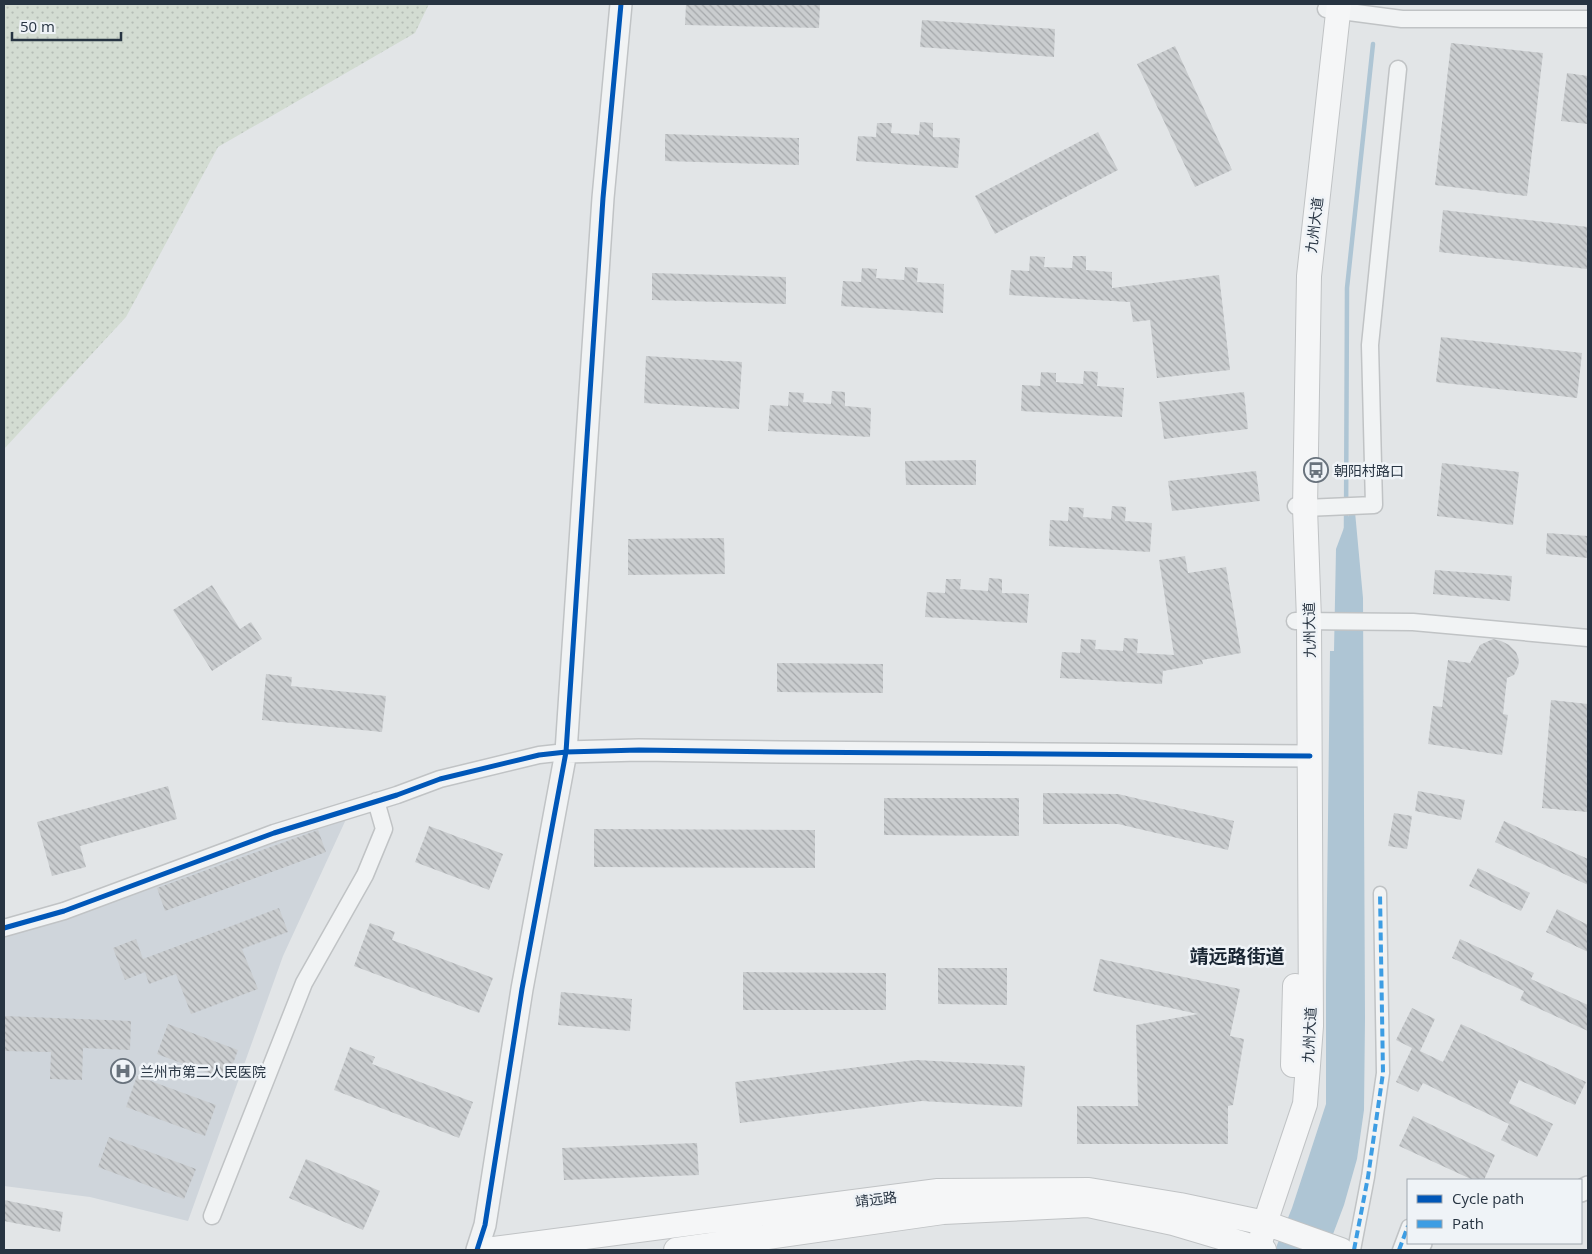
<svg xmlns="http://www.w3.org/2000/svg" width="1592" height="1254" font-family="'Open Sans','Noto Sans SC',sans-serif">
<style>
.built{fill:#cfd5db}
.park{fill:url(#park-dots)}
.water{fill:#aec5d4}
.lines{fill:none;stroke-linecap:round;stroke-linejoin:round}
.stream{stroke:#aec5d4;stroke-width:4.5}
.building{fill:url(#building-back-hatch)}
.pedestrian-casing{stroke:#c0c3c5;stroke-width:15}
.minor-casing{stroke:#c0c3c5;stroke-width:19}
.tertiary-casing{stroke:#c0c3c5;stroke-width:24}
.secondary-casing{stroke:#c0c3c5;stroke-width:26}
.pedestrian{stroke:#f1f3f4;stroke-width:12}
.minor{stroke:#f1f3f4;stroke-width:16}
.tertiary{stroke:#f1f3f4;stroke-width:21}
.secondary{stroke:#f5f6f7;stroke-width:24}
.quiet{stroke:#3d9de3;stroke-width:4;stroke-dasharray:8 4;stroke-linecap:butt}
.cycleway-casing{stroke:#eff3f7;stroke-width:8}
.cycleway{stroke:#0057b8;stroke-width:5}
.labels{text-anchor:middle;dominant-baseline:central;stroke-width:5;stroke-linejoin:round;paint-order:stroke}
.street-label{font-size:14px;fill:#273442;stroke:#eff3f7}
.poi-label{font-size:14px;fill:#273442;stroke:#eff3f7;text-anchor:start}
.district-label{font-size:19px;font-weight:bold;fill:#192532;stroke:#eff3f7}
</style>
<defs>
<pattern id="park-dots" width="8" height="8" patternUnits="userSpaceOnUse" patternTransform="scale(1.25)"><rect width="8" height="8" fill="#d3dcd2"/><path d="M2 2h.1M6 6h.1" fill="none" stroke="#b5bdb6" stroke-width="1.8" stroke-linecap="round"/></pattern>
<pattern id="building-back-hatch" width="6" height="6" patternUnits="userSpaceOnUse" patternTransform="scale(1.25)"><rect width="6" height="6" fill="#cacdcf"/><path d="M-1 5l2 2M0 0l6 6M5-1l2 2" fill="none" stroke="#a4a7aa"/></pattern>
</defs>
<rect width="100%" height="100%" fill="#e2e5e7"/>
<path class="built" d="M348,815L283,956L188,1221L90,1197L4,1186V922Z"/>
<path class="park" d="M4,4H429L415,33L218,147L126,317L4,449Z"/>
<path class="water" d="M1354,501L1363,598L1365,1018L1364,1110L1357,1159L1344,1205L1327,1250H1275L1292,1208L1326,1104V985L1330,651H1334L1336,549Z"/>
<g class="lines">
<path class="stream" d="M1346,529L1347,288L1373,44"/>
</g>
<path class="building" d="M686,4H820L819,28L685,25Z
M922,20L1055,29L1054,57L920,47Z
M1451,43L1543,53L1527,196L1435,185Z
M1175,46L1232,170L1195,187L1137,64Z
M1567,73L1588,76V124L1561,121Z
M920,122L933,123V137L960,138L958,168L856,161L858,136L876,137L877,123H892L891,133L919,135Z
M1098,132L1118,170L995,234L975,196Z
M665,134L799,138V165L665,161Z
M1443,210L1588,227L1587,269L1439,252Z
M1030,256L1045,257L1044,267L1072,268L1073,256H1086V270L1112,272V288L1219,275L1230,370L1157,378L1150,320L1133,322L1130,302L1009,295L1011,270L1029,271Z
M905,267L918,268L917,282L944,284L943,313L841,306L843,281L861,282L862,268L877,269L876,278L904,280Z
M652,273L786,277V304L652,300Z
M1441,337L1582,353L1577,398L1436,382Z
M646,356L742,362L739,409L644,403Z
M1084,371L1098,372L1097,386L1124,388L1122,417L1021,411L1022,385L1040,386L1041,372L1056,373V382L1083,384Z
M832,391L845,392V406L871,408L870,437L768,431L770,405L788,406L789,392L804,393L803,402L831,404Z
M1244,392L1248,429L1164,439L1159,402Z
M976,460V485H906L905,461Z
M1442,463L1519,472L1513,525L1437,516Z
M1256,471L1260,501L1172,511L1168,481Z
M1112,506L1126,507L1125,521L1152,523L1150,552L1049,546L1050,520L1068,521L1069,507L1084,508L1083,517L1111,519Z
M1547,533L1588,536V558L1546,554Z
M724,538L725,574L628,575V539Z
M1185,556L1188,573L1226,567L1241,653L1202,660L1203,664L1163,671L1162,684L1060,678L1062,652L1080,653L1081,639L1096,640L1095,649L1123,651L1124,638L1138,639L1137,653L1174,655L1159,560Z
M1435,570L1512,576L1510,601L1433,594Z
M989,578L1002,579V593L1029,594L1027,623L925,617L927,592L945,593L946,579H961L960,589L988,591Z
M212,585L240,629L251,622L262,639L212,671L173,610Z
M1493,639L1501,641L1509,645L1516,652L1519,660L1518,667L1514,675L1507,678L1503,714L1508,715L1502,755L1428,744L1433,706L1442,707L1448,660L1470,663L1480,645Z
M777,663L883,664V693L777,692Z
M266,674L292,677L291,686L386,696L382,732L262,720Z
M1551,700L1588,704V812L1542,808Z
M168,786L177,819L80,846L86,867L52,876L37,822Z
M1418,791L1465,800L1461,820L1415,811Z
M1043,793L1118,794L1234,821L1228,850L1118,824H1043Z
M884,798H1019V836L884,835Z
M1394,813L1412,816L1407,849L1388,846Z
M1504,821L1588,859V885L1495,842Z
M429,826L503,854L489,890L415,862Z
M594,829L815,830V868L594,867Z
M318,830L326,852L165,911L157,888Z
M1478,868L1530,893L1521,911L1469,886Z
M279,908L288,932L242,949L258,989L191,1014L176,974L149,984L145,972L125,980L113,948L136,939L143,959Z
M1557,909L1588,925V952L1546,932Z
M370,923L395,932L392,940L493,978L479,1013L354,966Z
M1460,939L1534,973L1531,979L1588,1005V1031L1520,1000L1524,991L1452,958Z
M1100,959L1240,989L1230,1036L1244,1039L1233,1105L1228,1106V1144H1077V1106H1138L1136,1025L1198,1014L1093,991Z
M938,968H1007V1005L938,1004Z
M743,972L886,973V1010H743Z
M561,992L632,999L630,1031L558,1025Z
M1412,1008L1435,1019L1420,1051L1443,1062L1461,1024L1586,1082L1575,1105L1519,1080L1509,1103L1553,1124L1537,1157L1501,1140L1509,1124L1423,1083L1418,1092L1396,1082L1412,1048L1396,1040Z
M4,1016L131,1021L130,1050L83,1048L82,1080L50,1079L51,1052L4,1051Z
M168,1024L238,1050L227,1080L157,1054Z
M350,1047L375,1057L372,1064L473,1102L459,1138L334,1090Z
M916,1060L1025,1066L1022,1107L922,1101L740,1123L735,1082Z
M137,1076L216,1105L205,1136L126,1107Z
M1413,1116L1495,1155L1484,1180H1473L1399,1146Z
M109,1137L196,1169L184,1199L98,1167Z
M697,1143L699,1175L564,1180L562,1148Z
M306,1159L380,1191L363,1230L289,1198Z
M4,1200L63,1212L60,1232L4,1221Z"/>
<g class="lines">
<defs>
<path id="pedestrian" d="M1354,1250L1368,1177L1383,1073L1380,893
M1399,1250L1408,1226"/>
<path id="minor" d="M1326,9L1402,19H1588
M1296,506L1305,508L1374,505L1370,345L1398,69
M1295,621L1413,622L1588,638
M4,928L64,911L274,833L397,795L440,779L539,755L566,752
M212,1216L304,983L365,875L384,829L376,801"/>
<path id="tertiary" d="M566,752L639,750L781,752L1310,756
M1581,1191L1588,1187
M477,1250L485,1225L522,989L566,752L603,198L621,4
M1416,1250L1421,1243"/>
<path id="secondary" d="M1293,1065L1295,986
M1259,1248L1265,1223L1305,1104L1311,1026L1309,620L1305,508L1309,276L1339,4
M486,1250L938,1191L1089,1190L1180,1205L1265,1223L1341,1250
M676,1250L943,1212L1088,1205L1173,1223L1264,1250"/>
</defs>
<use href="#pedestrian" class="pedestrian-casing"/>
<use href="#minor" class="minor-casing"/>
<use href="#tertiary" class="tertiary-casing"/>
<use href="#secondary" class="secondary-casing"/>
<use href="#pedestrian" class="pedestrian"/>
<use href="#minor" class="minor"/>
<use href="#tertiary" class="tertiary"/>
<use href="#secondary" class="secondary"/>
<path class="quiet" d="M1354,1250L1368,1177L1383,1073L1380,893
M1399,1250L1408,1226"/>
<defs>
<path id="cycleway" d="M4,928L64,911L274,833L397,795L440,779L539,755L566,752L639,750L781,752L1310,756
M477,1250L485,1225L522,989L566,752L603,198L621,4"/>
</defs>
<use href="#cycleway" class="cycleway-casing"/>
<use href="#cycleway" class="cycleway"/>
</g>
<defs>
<symbol id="bus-ring" viewBox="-11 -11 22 22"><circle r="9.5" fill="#eff3f7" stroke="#68727c" stroke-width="1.5"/><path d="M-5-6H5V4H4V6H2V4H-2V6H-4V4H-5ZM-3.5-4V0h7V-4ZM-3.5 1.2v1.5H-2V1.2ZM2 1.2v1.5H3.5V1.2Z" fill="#68727c"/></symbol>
<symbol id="hospital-ring" viewBox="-11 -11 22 22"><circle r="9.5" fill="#eff3f7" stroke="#68727c" stroke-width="1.5"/><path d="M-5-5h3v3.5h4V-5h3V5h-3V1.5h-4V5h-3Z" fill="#68727c"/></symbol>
</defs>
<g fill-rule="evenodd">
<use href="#bus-ring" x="1302" y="456" width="28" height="28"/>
<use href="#hospital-ring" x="109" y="1057" width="28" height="28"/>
</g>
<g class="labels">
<g class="street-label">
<text transform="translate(1314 225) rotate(-83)">九州大道</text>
<text transform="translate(1309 630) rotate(-91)">九州大道</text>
<text transform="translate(1309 1035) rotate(-87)">九州大道</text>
<text transform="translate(876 1199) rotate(-7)">靖远路</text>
</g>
<g class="poi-label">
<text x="1334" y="470">朝阳村路口</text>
<text x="140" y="1071">兰州市第二人民医院</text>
</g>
<g class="district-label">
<text x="1237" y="956">靖远路街道</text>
</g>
</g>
<rect width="1592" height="1254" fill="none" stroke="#273442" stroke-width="10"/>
<rect x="1407" y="1179" width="175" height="65" fill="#eff3f7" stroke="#9fa7af"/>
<rect x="1417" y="1195" width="25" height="8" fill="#0057b8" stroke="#9fa7af"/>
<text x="1452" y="1204" font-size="15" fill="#273442">Cycle path</text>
<rect x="1417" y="1220" width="25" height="8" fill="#3d9de3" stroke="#9fa7af"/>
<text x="1452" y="1229" font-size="15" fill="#273442">Path</text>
<path d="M12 32v8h109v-8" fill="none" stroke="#273442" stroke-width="2.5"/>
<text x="20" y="32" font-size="15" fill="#273442" stroke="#eff3f7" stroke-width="4" paint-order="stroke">50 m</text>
</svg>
